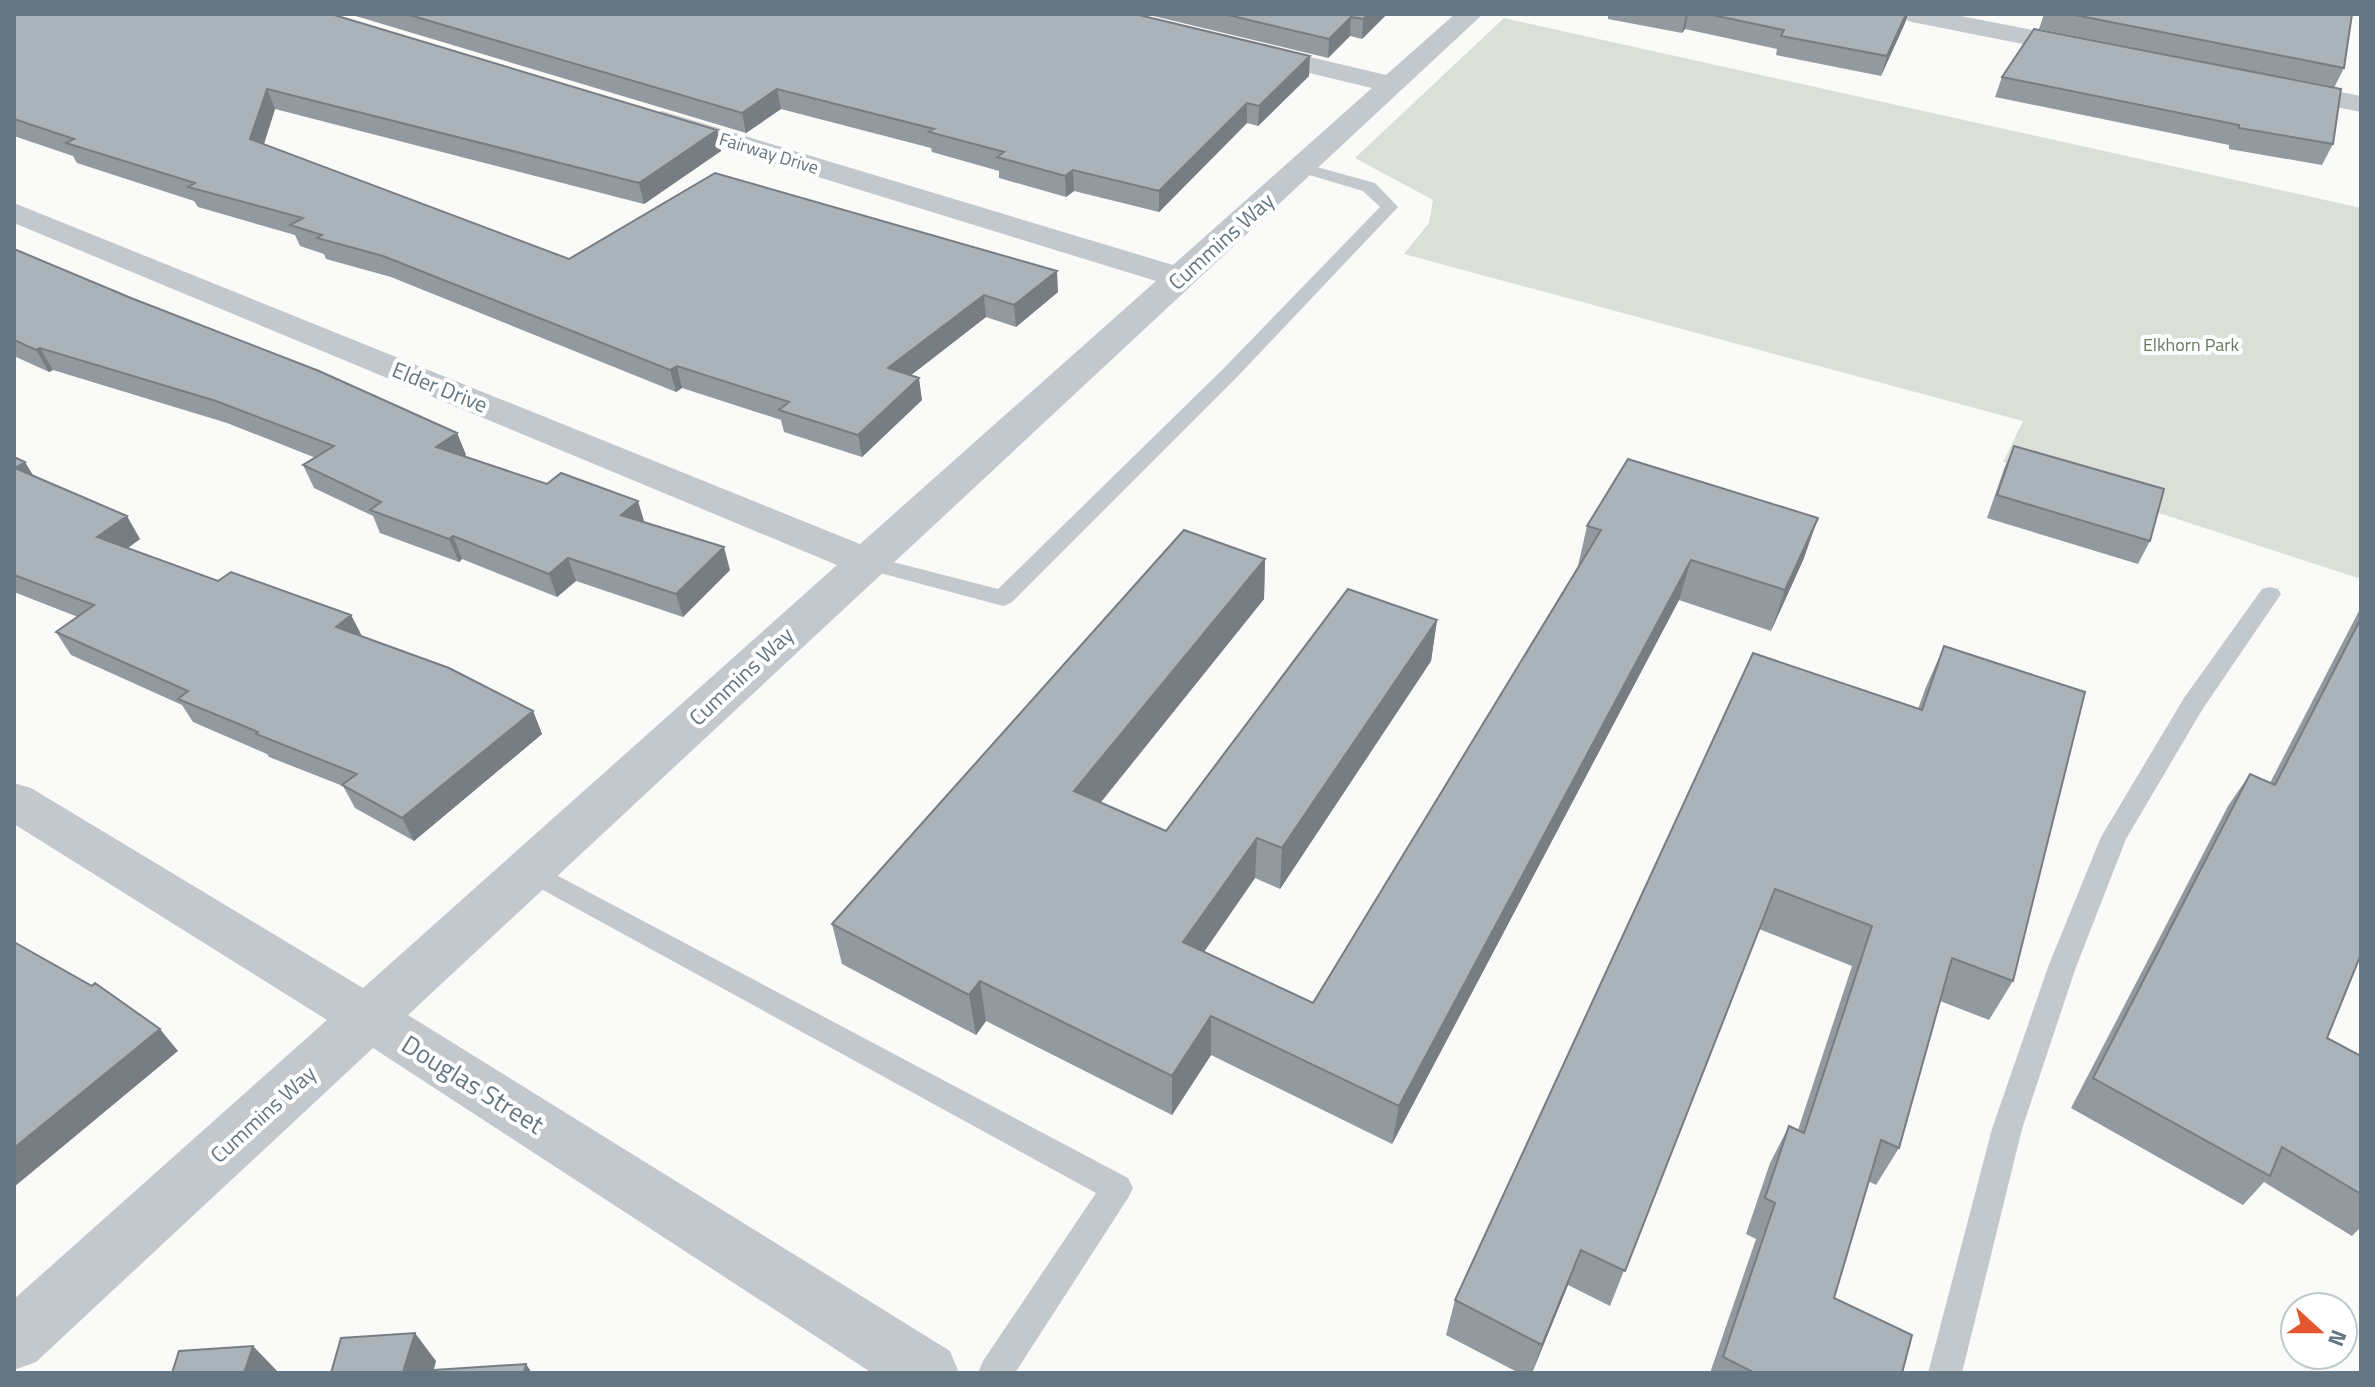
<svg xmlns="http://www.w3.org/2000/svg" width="2375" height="1387" font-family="'Titillium Web',sans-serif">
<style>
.green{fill:#dadfd7}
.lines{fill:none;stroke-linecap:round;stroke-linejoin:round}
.service{fill:#c3c8cc;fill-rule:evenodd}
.minor{fill:#c3c8cc;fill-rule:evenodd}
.wall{fill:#929a9f}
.shaded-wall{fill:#777d82}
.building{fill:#aab3b9;stroke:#777d82;stroke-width:2}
.labels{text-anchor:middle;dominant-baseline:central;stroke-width:8;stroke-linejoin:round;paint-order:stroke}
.far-street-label{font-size:18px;fill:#657683;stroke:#fff}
.far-park-label{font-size:18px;fill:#687a64;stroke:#fff}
.street-label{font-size:22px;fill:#657683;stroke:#fff}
.near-street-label{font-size:26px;fill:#657683;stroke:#fff}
</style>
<rect width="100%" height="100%" fill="#fafaf8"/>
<path class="green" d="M1504,18L2361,208V579L2003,462L2023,421L1404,254L1429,223L1433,200L1355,158Z"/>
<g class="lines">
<path class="service" d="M1302,163L1375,183L1398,207L1238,376L1011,603L1003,606L858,567L855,562L858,557L866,555L998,589L1224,368L1380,207L1363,191L1296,171V165Z
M2270,587L2278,589L2281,594L2202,710L2126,839L2076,967L2022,1129L1962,1373H1928L1992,1129L2048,967L2101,837L2184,698L2262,589Z
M530,861L1128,1178L1133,1188L1128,1198L1015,1373H978L983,1361L1096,1193L521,878L517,871L521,864Z"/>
<path class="minor" d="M1455,14H1483L408,1015L950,1351L959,1373H872L373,1048L36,1362L14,1370V1299L327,1020L14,824V783L31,788L363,988L837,565L14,223V203L860,544L1156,281L652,126L648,120L652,114L662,111L672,114L1173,265L1372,88L1242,57L1238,51L1242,45L1251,43L1386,75Z
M1899,14H1951L2088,41L2097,43L2101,49L2097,55L2088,57L1912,22L1903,19Z
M2281,80L2361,96V112L2271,94L2267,88L2271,82Z"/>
</g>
<path class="wall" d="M14,14L717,130L721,151L644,204L275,109L264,144L569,259L1058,292L1016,327L986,317L911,375L922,400L862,457L784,432L781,420L682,388L676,392L391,277L326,259L324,254L300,246L295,235L198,207L194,201L77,163L73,156L14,136Z
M349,14H1135L1309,76L1258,126L1247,123L1159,212L1074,191L1066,197L999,178V171L932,152L931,148L781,109L746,133Z
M1145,14H1387L1362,39L1350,36L1328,58Z
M1608,14H1908L1905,23L1881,76L1776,55L1777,49L1685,29L1682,33L1608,19Z
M2044,14H2352L2344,68L2334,88L2333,144L2322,165L2229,149V145L1995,97L2002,77L2329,86L2039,29Z
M14,249L457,433L466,455L464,456L644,522L730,570L683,617L576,581L557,597L462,559L459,562L380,533L373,516L314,488L303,465L316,458L227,423L53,370L49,372L14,356Z
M2014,446L2150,541L2138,564L1987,518L2004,469Z
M14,457L33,476L140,539L128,548L218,581L351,615L362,637L533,711L542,734L414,841L355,808L343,786L269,757L267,754L193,722L182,705L71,655L56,632L78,617L14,592Z
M1587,526L1804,558L1771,631L1679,600L1392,1144L1211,1055L1172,1115L986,1021L976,1035L842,964L832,924L1265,559L1264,599L1100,803L1166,831L1437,620L1431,661L1280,889L1255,878L1204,952L1313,1003L1579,566H1578Z
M2361,607V954L2327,1038L2361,1056V1227L2352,1236L2264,1182L2243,1205L2071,1108L2228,806L2250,774L2270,783Z
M1944,646L2013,981L1989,1020L1940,1001L1899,1148L1876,1185L1868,1181L1834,1298L1902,1373H1710L1756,1239L1746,1234L1770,1163L1789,1126L1798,1130L1852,966L1759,929L1610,1306L1568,1285L1532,1373H1519L1446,1335L1455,1300L1753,653L1918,709L1926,687Z"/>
<path class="shaded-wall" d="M1369,14H1387L1362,39L1363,19Z
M1686,14H1688L1685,29L1682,33Z
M1906,14H1908L1905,23L1881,76L1887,56Z
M1351,17L1350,36L1328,58L1329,39Z
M1310,56L1309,76L1258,126L1259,106Z
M267,89L275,109L259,159L250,139Z
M777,89L781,109L746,133L742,113Z
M1247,103V123L1159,212V191Z
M717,130L721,151L644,204L639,183Z
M1073,170L1074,191L1066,197L1065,176Z
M1057,271L1058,292L1016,327L1014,305Z
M984,295L986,317L892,390L888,368Z
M40,348L53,370L49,372L36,350Z
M677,366L682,388L676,392L670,370Z
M919,378L922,400L862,457L858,435Z
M457,433L466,455L445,469L436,447Z
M25,462L39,485L15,468Z
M638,501L645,524L621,515Z
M127,516L140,539L111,560L97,537Z
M1818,518L1804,558L1771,631L1785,590Z
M453,536L462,559L459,562L449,539Z
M724,547L730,570L683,617L676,594Z
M568,558L576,581L557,597L549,574Z
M1265,559L1264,599L1077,832L1074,791Z
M1691,560L1679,600L1392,1144L1399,1106Z
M351,615L363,638L336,627Z
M1437,620L1431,661L1280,889L1282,848Z
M533,711L542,734L414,841L402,818Z
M1257,838L1255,878L1183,982V942Z
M980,981L986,1021L976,1035L969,995Z
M1211,1016V1055L1172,1115V1076Z
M160,1029L178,1051L14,1187V1148Z
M1581,1250L1568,1285L1532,1373L1542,1345Z
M415,1333L436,1361L433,1373L403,1372Z
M253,1346L279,1373H244Z
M526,1364L532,1373H524Z"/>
<path class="building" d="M14,14H331L717,130L639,183L267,89L250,139L569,259L715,173L1057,271L1014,305L984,295L888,368L919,378L858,435L779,410L789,402L677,366L670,370L383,256L317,238L322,235L290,225L303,218L188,187L195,183L66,143L74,139L14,119Z
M406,14H1135L1310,56L1259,106L1247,103L1159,191L1073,170L1065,176L997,157L1004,152L929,132L934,129L777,89L742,113Z
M1224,14H1369L1363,19L1351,17L1329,39Z
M1708,14H1906L1887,56L1781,36L1784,30Z
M2070,14H2352L2344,68Z
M2034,29L2341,89L2333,144L2239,128V125L2002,77Z
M14,249L131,298L319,371L457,433L436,447L547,484L561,473L638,501L621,515L724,547L676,594L568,558L549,574L453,536L449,539L370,510L381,502L303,465L334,446L216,401L40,348L36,350L14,340Z
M2014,446L2164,489L2150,541L1997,495Z
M14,457L25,462L15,468L127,516L97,537L218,581L231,572L351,615L336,627L449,668L533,711L402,818L342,785L357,774L256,734L258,732L178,699L188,691L56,632L94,605L14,575Z
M1628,459L1818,518L1785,590L1691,560L1399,1106L1211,1016L1172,1076L980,981L969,995L832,924L1184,530L1265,559L1074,791L1166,831L1348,589L1437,620L1282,848L1257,838L1183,942L1313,1003L1601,530L1587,526Z
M2361,618V954L2327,1038L2361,1056V1194L2282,1147L2270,1176L2093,1078L2250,774L2275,785Z
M1944,646L2085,692L2013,981L1952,958L1899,1148L1881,1140L1834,1298L1912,1335L1902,1373H1755L1723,1357L1775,1203L1765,1198L1789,1126L1804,1133L1872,926L1775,889L1625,1271L1581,1250L1542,1345L1455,1300L1753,653L1922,710Z
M14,942L92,986L95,983L160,1029L14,1148Z
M415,1333L403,1372L526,1364L524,1373H331L341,1338Z
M253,1346L244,1373H172L179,1351Z"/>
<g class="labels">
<g class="far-street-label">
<text transform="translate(769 153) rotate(17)">Fairway Drive</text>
</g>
<g class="far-park-label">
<text x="2191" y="344">Elkhorn Park</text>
</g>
<g class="street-label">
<text transform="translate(1221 241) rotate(-42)">Cummins Way</text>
<text transform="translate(440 387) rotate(22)">Elder Drive</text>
<text transform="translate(741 676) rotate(-43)">Cummins Way</text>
<text transform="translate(263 1114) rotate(-42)">Cummins Way</text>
</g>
<g class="near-street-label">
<text transform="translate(473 1084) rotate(32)">Douglas Street</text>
</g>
</g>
<rect width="2375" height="1387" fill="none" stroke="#657683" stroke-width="32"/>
<g transform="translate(2319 1331) rotate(111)"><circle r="38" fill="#ffffff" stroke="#c1c8cd" stroke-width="2"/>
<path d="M0-6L14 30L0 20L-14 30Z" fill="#e4572e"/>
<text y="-12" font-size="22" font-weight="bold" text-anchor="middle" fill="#657683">N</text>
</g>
</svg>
